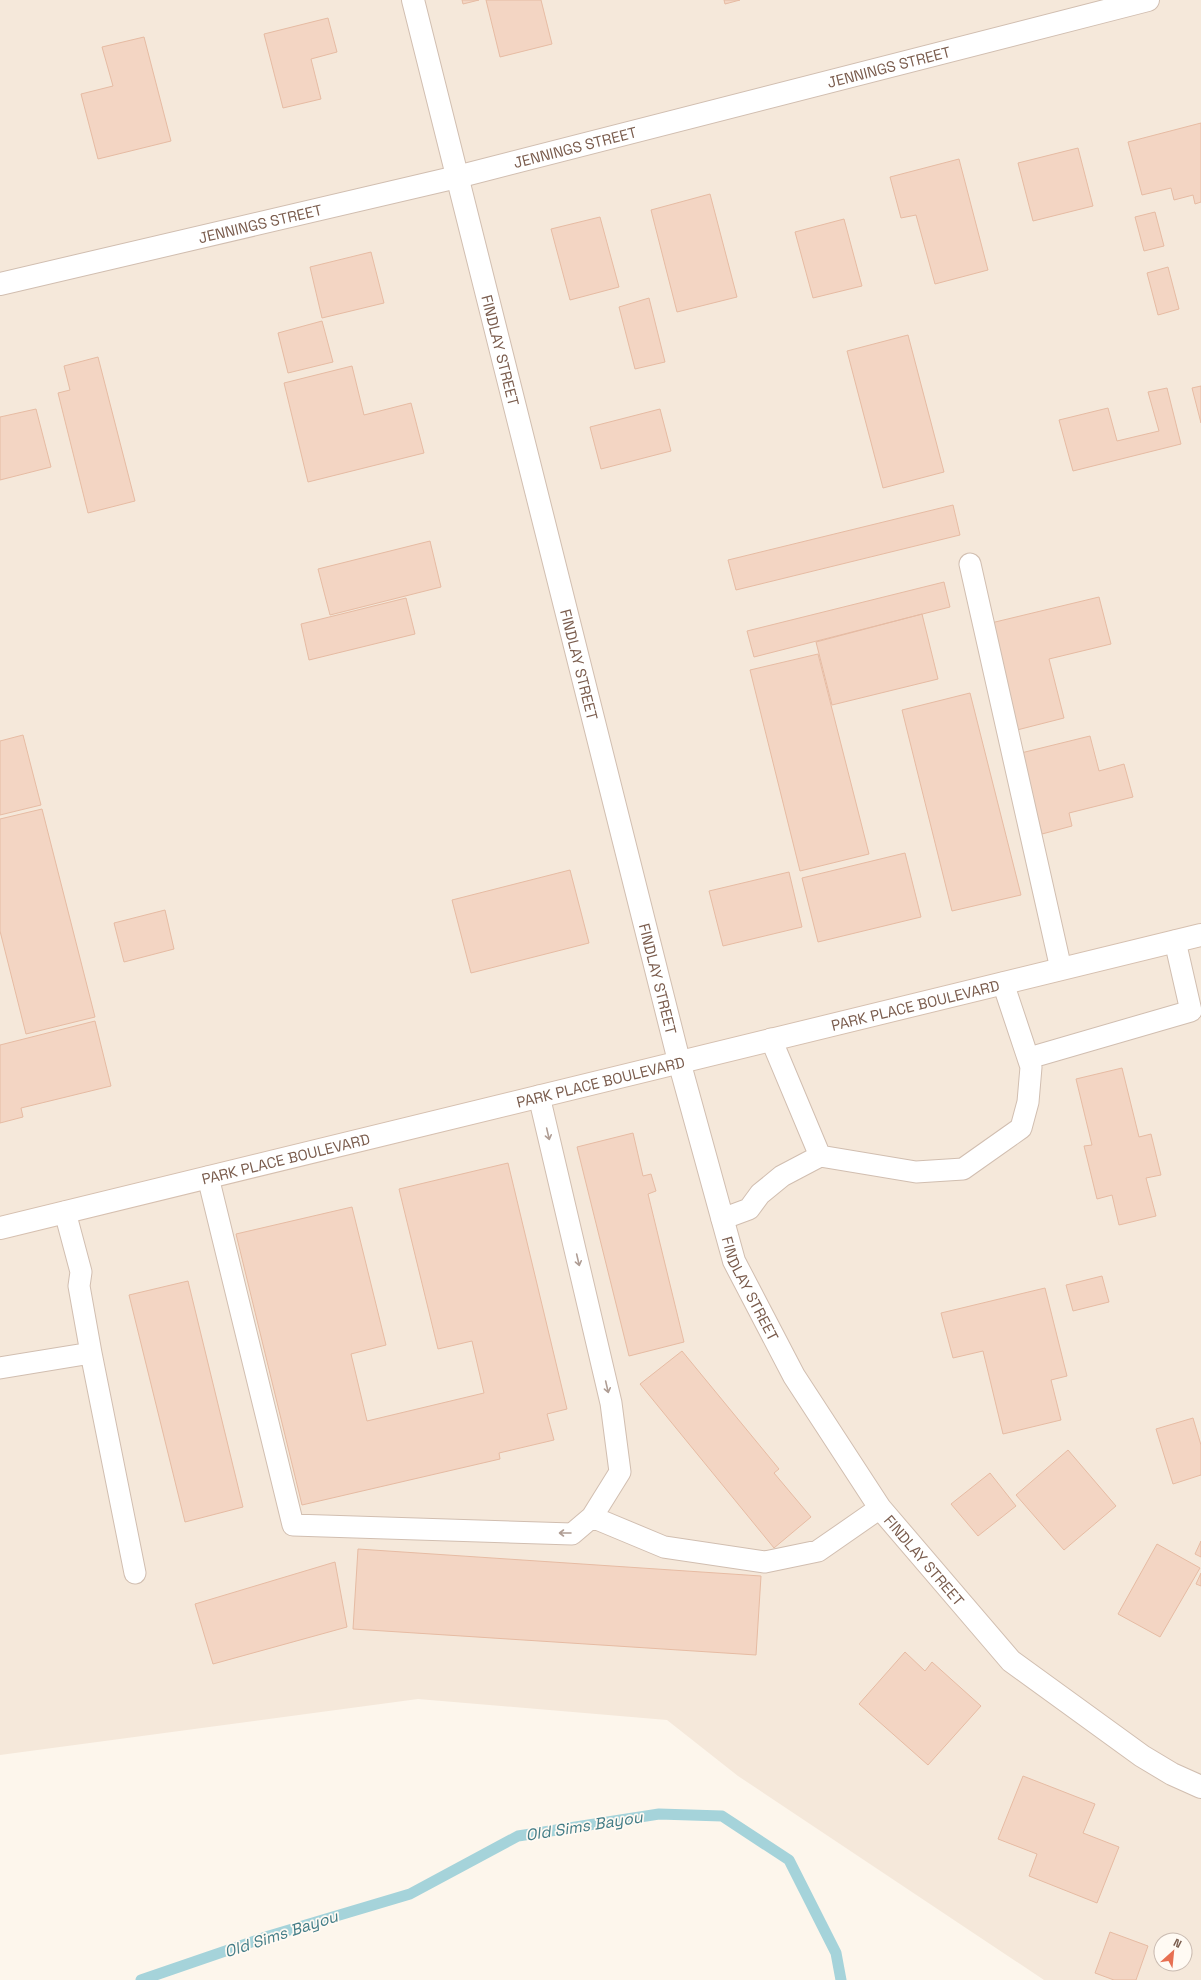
<svg xmlns="http://www.w3.org/2000/svg" width="1201" height="1980" font-family="'Space Grotesk',sans-serif">
<style>
.residential{fill:#f5e8da;fill-rule:evenodd}
.lines{fill:none;stroke-linecap:round;stroke-linejoin:round}
.stream{stroke:#a5d3da;stroke-width:11}
.building{fill:#f3d5c3;stroke:#e6bba3}
.lane-casing{stroke:#d1beb0;stroke-width:23}
.street-casing{stroke:#d1beb0;stroke-width:24}
.secondary-casing{stroke:#d6c0b0;stroke-width:24}
.lane{stroke:#fff;stroke-width:21}
.street{stroke:#fff;stroke-width:22}
.secondary{stroke:#fff;stroke-width:22}
.oneway{stroke:#af9d94}
.labels{text-anchor:middle;dominant-baseline:central;stroke-width:3.5;stroke-linejoin:round;paint-order:stroke}
.street-label{font-size:15px;fill:#7a5c4d;stroke:#fffaf3}
.water-label{font-size:16px;font-style:italic;fill:#437c86;stroke:#fffaf3}
</style>
<rect width="100%" height="100%" fill="#fdf6ec"/>
<path class="residential" d="M0,0H1201V1980H1044L738,1776L667,1720L418,1699L0,1755ZM1161,1940H1185V1964H1161Z"/>
<g class="lines">
<path class="stream" d="M141,1980L269,1936L410,1894L518,1836L659,1814L722,1816L789,1860L836,1953L841,1980"/>
</g>
<path class="building" d="M462,0H479L463,4Z
M486,0H541L552,44L500,57Z
M724,0H740L725,4Z
M328,18L337,52L311,59L321,99L283,108L264,34Z
M144,37L171,141L98,159L81,94L113,86L102,47Z
M1201,123V202L1195,204L1193,195L1174,200L1171,188L1142,195L1128,142Z
M1078,148L1093,206L1033,221L1018,163Z
M959,159L988,270L935,284L916,215L901,218L890,177Z
M710,194L737,297L677,312L651,210Z
M1155,212L1164,246L1144,251L1135,217Z
M600,217L619,287L570,300L551,229Z
M844,219L862,286L813,298L795,232Z
M371,252L384,303L322,318L310,267Z
M1168,267L1179,309L1158,315L1147,273Z
M649,298L665,362L635,369L619,307Z
M322,321L333,362L288,373L278,333Z
M908,335L944,472L883,488L847,351Z
M98,357L135,501L88,513L58,393L70,390L64,366Z
M352,366L364,415L411,403L424,453L308,482L284,383Z
M1201,386V423L1192,388Z
M1167,388L1181,444L1073,471L1059,420L1108,408L1117,441L1159,431L1148,392Z
M36,409L51,467L0,480V417Z
M660,409L671,451L601,469L590,427Z
M953,505L960,535L736,590L728,560Z
M430,541L441,587L330,615L318,569Z
M944,582L950,607L754,657L747,631Z
M1099,597L1111,644L1049,659L1064,718L1017,730L991,623Z
M406,598L415,634L309,660L301,624Z
M922,614L938,679L832,705L816,642Z
M818,654L869,854L800,871L750,670Z
M970,693L1021,895L952,911L902,710Z
M23,735L41,805L0,815V741Z
M1090,736L1099,771L1124,764L1133,797L1069,813L1072,826L1042,834L1021,753Z
M42,809L95,1017L26,1034L0,931V819Z
M905,853L921,917L818,942L802,878Z
M570,870L589,943L471,973L452,900Z
M789,872L802,927L723,946L709,891Z
M165,910L174,949L124,962L114,923Z
M95,1021L111,1086L21,1108L23,1117L0,1123V1045Z
M1122,1068L1139,1137L1151,1134L1161,1175L1146,1178L1156,1216L1119,1225L1112,1195L1097,1199L1084,1146L1092,1145L1076,1079Z
M633,1133L643,1176L651,1174L656,1191L648,1194L684,1342L629,1356L577,1147Z
M508,1163L567,1409L547,1414L554,1440L499,1453L500,1459L302,1505L236,1234L352,1207L386,1345L351,1354L367,1421L484,1393L472,1341L438,1349L399,1189Z
M1102,1276L1109,1302L1073,1311L1066,1285Z
M188,1281L243,1507L185,1522L129,1295Z
M1045,1288L1067,1376L1051,1380L1061,1420L1003,1434L983,1351L953,1358L941,1313Z
M682,1351L779,1469L774,1473L811,1517L774,1548L640,1384Z
M1193,1418L1201,1445V1475L1173,1484L1156,1429Z
M1068,1450L1116,1506L1064,1550L1016,1495Z
M990,1473L1016,1506L978,1536L951,1504Z
M1201,1541V1557L1195,1554Z
M1157,1544L1200,1568L1160,1637L1118,1614Z
M358,1549L761,1576L756,1655L353,1629Z
M335,1562L347,1627L213,1664L195,1604Z
M1201,1573V1586L1196,1584Z
M905,1652L925,1671L932,1662L981,1706L928,1765L859,1704Z
M1023,1776L1095,1804L1083,1833L1119,1847L1097,1903L1029,1876L1037,1854L998,1839Z
M1110,1932L1148,1946L1136,1980H1114L1095,1973Z"/>
<g class="lines">
<defs>
<path id="lane" d="M970,564L1061,969
M771,1039L820,1156L916,1172L963,1169L1021,1128L1028,1102L1031,1067L1003,983
M1029,1058L1191,1011L1175,941
M208,1177L293,1525L572,1534L592,1517L620,1472L611,1403L539,1096
M722,1219L749,1209L760,1194L782,1176L820,1156
M91,1353L135,1573
M0,1368L91,1353L79,1286L81,1272L65,1212
M592,1517L664,1547L765,1562L818,1551L880,1508"/>
<g id="street">
<path id="s1" d="M413,0L679,1061L734,1261L794,1376L880,1508L1011,1661L1142,1756L1172,1774L1201,1787"/>
<path id="s2" d="M0,284L457,177L1148,0"/>
</g>
<g id="secondary">
<path id="s3" d="M0,1228L1201,935"/>
</g>
</defs>
<use href="#lane" class="lane-casing"/>
<use href="#street" class="street-casing"/>
<use href="#secondary" class="secondary-casing"/>
<use href="#lane" class="lane"/>
<use href="#street" class="street"/>
<use href="#secondary" class="secondary"/>
</g>
<defs><path id="oneway-shaft" d="M-6 0H5M1.5-3L5.5 0L1.5 3" fill="none" stroke-width="1.6" stroke-linecap="round" stroke-linejoin="round"/></defs>
<g class="oneway">
<use href="#oneway-shaft" transform="translate(548 1134) rotate(77)"/>
<use href="#oneway-shaft" transform="translate(578 1260) rotate(77)"/>
<use href="#oneway-shaft" transform="translate(607 1387) rotate(77)"/>
<use href="#oneway-shaft" transform="translate(565 1533) rotate(180)"/>
</g>
<g class="labels">
<g class="street-label">
<text stroke="none"><textPath href="#s2" startOffset="915">JENNINGS STREET</textPath></text>
<text stroke="none"><textPath href="#s2" startOffset="591">JENNINGS STREET</textPath></text>
<text stroke="none"><textPath href="#s2" startOffset="267">JENNINGS STREET</textPath></text>
<text stroke="none"><textPath href="#s1" startOffset="361">FINDLAY STREET</textPath></text>
<text stroke="none"><textPath href="#s1" startOffset="685">FINDLAY STREET</textPath></text>
<text stroke="none"><textPath href="#s1" startOffset="1009">FINDLAY STREET</textPath></text>
<text stroke="none"><textPath href="#s3" startOffset="942">PARK PLACE BOULEVARD</textPath></text>
<text stroke="none"><textPath href="#s3" startOffset="618">PARK PLACE BOULEVARD</textPath></text>
<text stroke="none"><textPath href="#s3" startOffset="294">PARK PLACE BOULEVARD</textPath></text>
<text stroke="none"><textPath href="#s1" startOffset="1333">FINDLAY STREET</textPath></text>
<text stroke="none"><textPath href="#s1" startOffset="1657">FINDLAY STREET</textPath></text>
</g>
<g class="water-label">
<text transform="translate(584 1826) rotate(-9)">Old Sims Bayou</text>
<text transform="translate(281 1934) rotate(-18)">Old Sims Bayou</text>
</g>
</g>
<g transform="translate(1173 1952) rotate(27)"><circle r="19" fill="#fffaf3" stroke="#cabbb1"/>
<path d="M0-3L7 15L0 10L-7 15Z" fill="#e76f51"/>
<text y="-6" font-size="11" font-weight="bold" text-anchor="middle" fill="#7a5c4d">N</text>
</g>
</svg>
